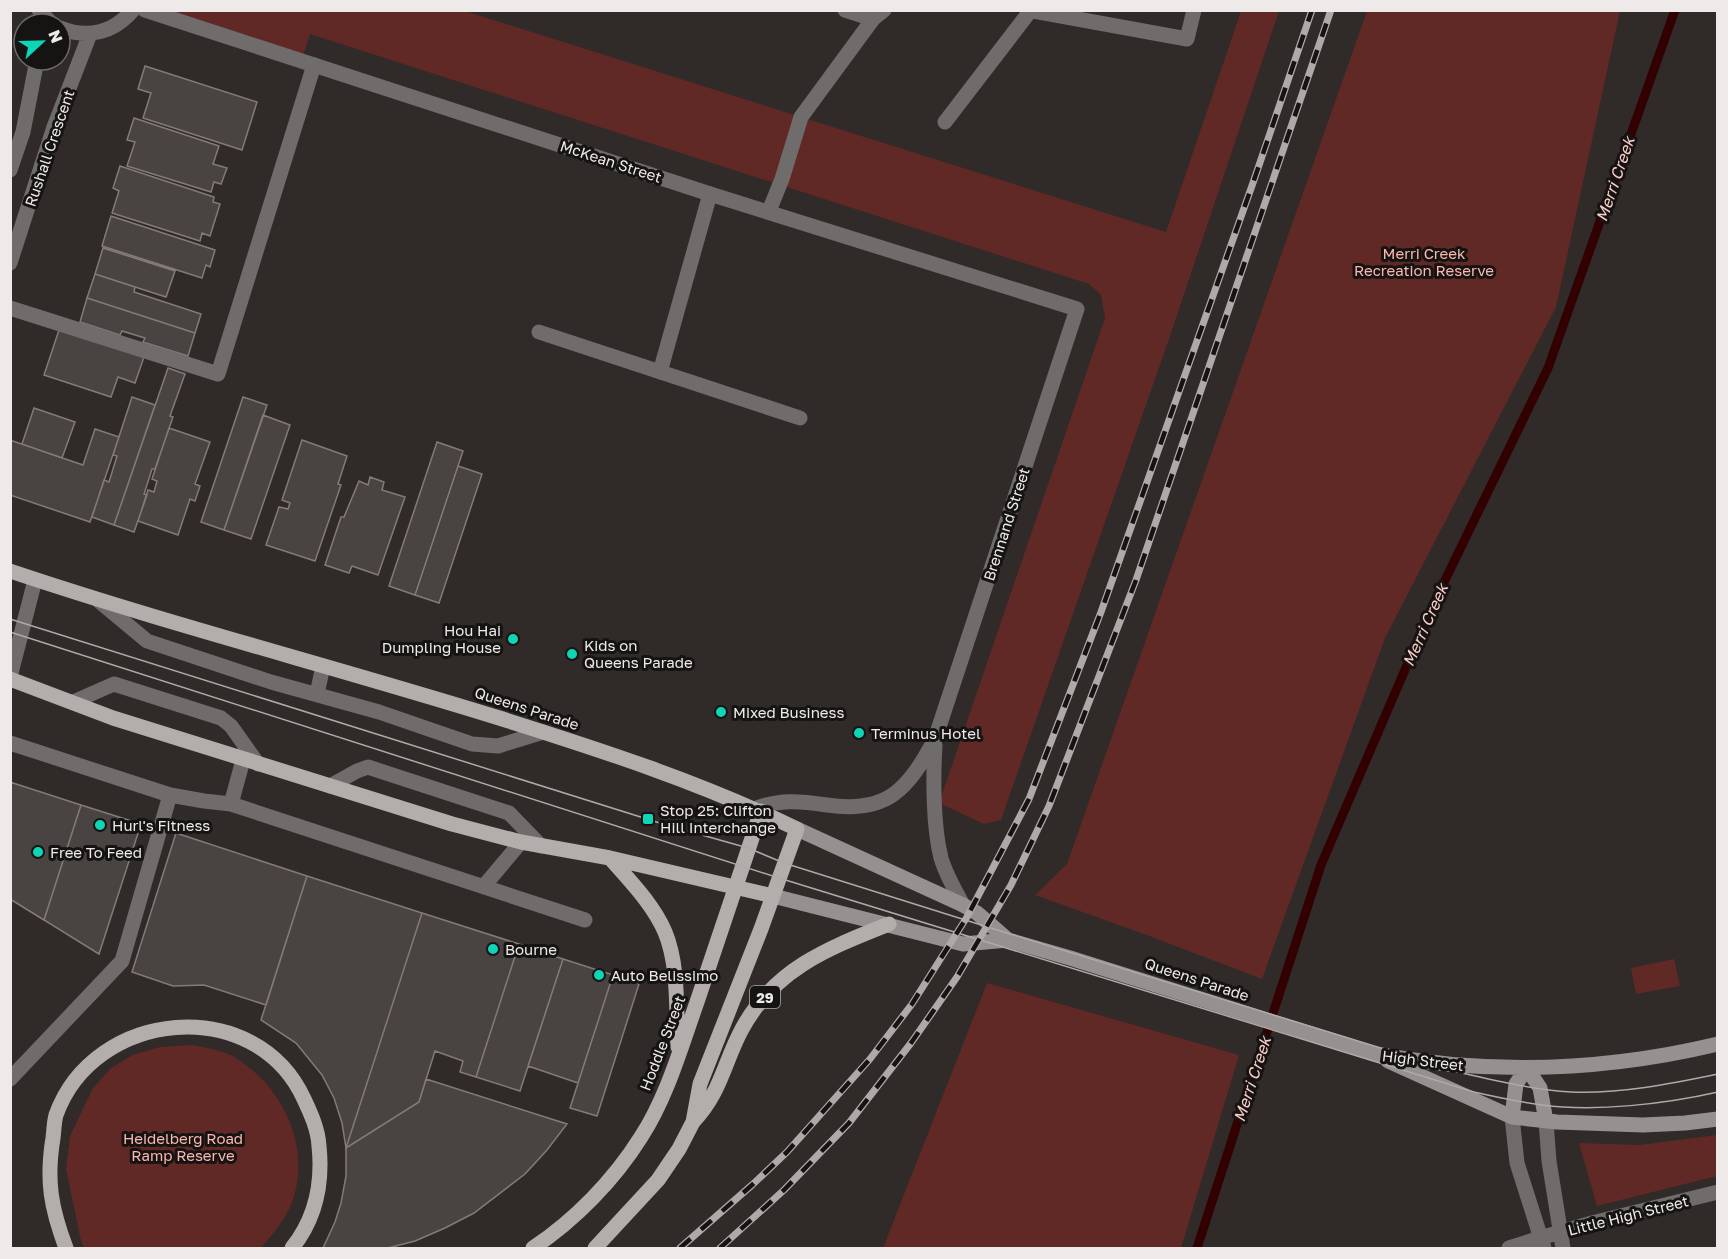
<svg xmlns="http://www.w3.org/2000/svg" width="1728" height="1259" font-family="'Golos Text',sans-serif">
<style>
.green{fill:#602925}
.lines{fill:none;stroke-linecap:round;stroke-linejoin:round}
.stream{stroke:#330002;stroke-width:9}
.building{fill:#494342;stroke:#827b7a;stroke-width:1.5}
.service{stroke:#706c6c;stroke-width:15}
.minor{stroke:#706c6c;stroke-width:15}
.tertiary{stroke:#706c6c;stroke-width:15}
.secondary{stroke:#969190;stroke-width:15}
.primary{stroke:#b3adac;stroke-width:15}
.tram{stroke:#aeaaa9;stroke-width:1.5}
.rail-casing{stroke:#aeaaa9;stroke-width:7}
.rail{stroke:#161313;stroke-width:4.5;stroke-dasharray:14;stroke-linecap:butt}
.poi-dot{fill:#0dd5b5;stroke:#161313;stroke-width:2}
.labels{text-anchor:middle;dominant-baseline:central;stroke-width:6;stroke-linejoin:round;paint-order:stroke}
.shield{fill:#161313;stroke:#adaaa9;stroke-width:1.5}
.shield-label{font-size:14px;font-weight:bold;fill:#eeeae9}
.street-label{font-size:15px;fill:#eeeae9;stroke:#161313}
.park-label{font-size:15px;fill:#fbb8b0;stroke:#161313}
.poi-label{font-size:15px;fill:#eeeae9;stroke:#161313;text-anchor:start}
.water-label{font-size:16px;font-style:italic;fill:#fccec8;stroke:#161313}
</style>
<rect width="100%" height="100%" fill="#302a29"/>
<path class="green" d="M168,11H465L1166,232L1241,11H1279L1170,336L1001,820L984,824L939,803L1105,318L1101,295L1089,284L310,34L303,56Z
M1367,11H1620L1556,307L1385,638L1262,979L1144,934L1035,895L1067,864Z
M1674,959L1680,986L1636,994L1631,968Z
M987,983L1239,1055L1181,1248H883Z
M192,1045C207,1048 223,1050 236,1058C284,1088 312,1149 292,1202C286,1219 272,1235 261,1248H84L81,1241L66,1169L70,1136L93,1088L111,1068L133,1055L160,1047Z
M1717,1135V1176L1597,1206L1579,1143L1639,1145Z"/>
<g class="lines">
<path class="stream" d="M1197,1248L1321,865L1432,607L1548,368L1675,10"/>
</g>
<path class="building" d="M145,66L257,102L242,150L143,118L151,93L138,89Z
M134,118L219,146L213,164L227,168L221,184L214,182L211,192L127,166L135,142L127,140Z
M120,166L214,197L213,202L220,204L210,236L202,233L200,241L112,213L119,191L113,188Z
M111,216L215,250L210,267L206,265L202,278L102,246Z
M103,248L175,271L166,297L95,274Z
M95,274L135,287L134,292L201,314L195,333L87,298Z
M87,298L195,333L188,356L143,342L145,338L122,331L120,335L80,322Z
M59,330L144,357L135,383L118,377L111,397L44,375Z
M168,368L185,374L170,416L173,417L155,469H152L144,494L147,495L134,532L114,525Z
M132,397L155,405L114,525L92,517L104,480L109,482L117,456L113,455Z
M243,397L267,405L224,530L201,522Z
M34,408L75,422L62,458L22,444Z
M263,415L290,425L251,539L224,530Z
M169,428L210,442L195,484L200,486L195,501L190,499L178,535L138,521L148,490L154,492L157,481L152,479Z
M95,429L119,437L90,522L10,495V440L83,465Z
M302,440L347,456L338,484L341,485L315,561L266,545L279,507L288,509L290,503L282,500Z
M437,442L463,451L415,595L389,586Z
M458,466L482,474L439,603L415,595Z
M370,477L384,482L382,490L405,497L378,575L352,566L349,573L325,565L341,517H344L359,481L368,485Z
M10,782L81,805L44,920L10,899Z
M81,805L141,824L99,954L44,920Z
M176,833L307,876L266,1005L204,985L173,986L132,972Z
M307,876L422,913L346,1148L342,1123L334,1098L322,1075L296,1043L261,1020Z
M422,913L519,944L476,1077L460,1072L463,1061L435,1051L419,1102L346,1148Z
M519,944L563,959L520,1091L476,1077Z
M563,959L613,975L578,1083L528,1066Z
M613,975L639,984L597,1116L570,1108Z
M426,1079L567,1124L547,1150L525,1174L474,1213L445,1228L415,1241L388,1248H323L335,1222L341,1203L346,1176V1148L419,1102Z"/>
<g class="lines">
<path class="service" d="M10,308L218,374L314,65
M539,332L800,418
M660,372L710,194
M99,601L147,641L271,682L379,712L472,744L498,746L543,732
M10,677L35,580
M317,694L323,666
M73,702L114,684L221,718L231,726L258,764
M10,743L170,795L204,801L231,804L585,920
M330,786L357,771L368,767L509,813L541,846
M231,804L243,760
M484,886L521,842
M10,1079L122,961L170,795
M1509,1248L1540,1238"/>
<path class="minor" d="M145,10L710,194L1077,309L935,739C908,789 888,814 827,805C800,801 779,799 754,809
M845,10L873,19L884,10
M1028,10L1187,39L1194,10
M945,122L1031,10
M769,211L782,179L801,117L873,19
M935,745C933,778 933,826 941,858C946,875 955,890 963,905
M1512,1117L1517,1163L1544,1248
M1546,1121L1549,1161L1563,1248
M1540,1238L1592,1223L1718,1192"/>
<path class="tertiary" d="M39,10L52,24
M60,28C88,39 113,33 133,10
M10,170L23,132L37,60
M10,263L54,127L90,34"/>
<path class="secondary" d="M797,829L963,905L977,913L1008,940
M773,896L963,944L1008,940L1070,958L1375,1054C1489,1075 1605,1071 1718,1044
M1388,1061L1512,1117L1557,1122L1643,1125L1685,1123L1718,1119
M1527,1068L1540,1088L1546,1121
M1512,1117L1516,1084L1527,1068"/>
<path class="primary" d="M10,571C171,625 335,667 496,717C598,749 700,782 797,829L761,929L700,1084L693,1122L679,1149L658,1180L595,1248
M10,679L113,718L452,824L521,842L610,858L773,896
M610,858C630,881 653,904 665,932C679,965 676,1011 678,1047
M693,1122C721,1093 724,1062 742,1029C775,968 829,948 889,924
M66,1248C51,1208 46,1181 53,1138C54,1130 54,1122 56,1115C94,1009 255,993 304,1099C311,1114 318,1129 319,1146C323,1184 316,1218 292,1248
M533,1248C575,1220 614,1180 641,1137C667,1097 681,1047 697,1002C718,939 740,875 761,811"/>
<path class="tram" d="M10,619L663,824L748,848L784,863L994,929L1462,1073C1498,1081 1535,1090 1571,1092C1620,1094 1670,1084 1718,1074
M10,632L779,878L1474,1092C1496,1097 1519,1102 1542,1105C1596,1112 1665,1104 1718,1092"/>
<defs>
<path id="rail" d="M680,1248L752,1185L787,1152L870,1059L912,1004L967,917L1029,799L1101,612L1254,180L1312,10
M720,1248L784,1190L849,1123L911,1043L957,977L1011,885L1049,806L1136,580L1331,10"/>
</defs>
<use href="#rail" class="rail-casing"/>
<use href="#rail" class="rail"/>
</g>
<g class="poi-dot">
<circle cx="513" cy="639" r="6"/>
<circle cx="572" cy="654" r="6"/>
<circle cx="721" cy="712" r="6"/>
<circle cx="859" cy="733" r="6"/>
<rect x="642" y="813" width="12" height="12" rx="3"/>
<circle cx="100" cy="825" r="6"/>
<circle cx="38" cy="852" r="6"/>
<circle cx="493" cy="949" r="6"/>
<circle cx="599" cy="975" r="6"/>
</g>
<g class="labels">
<rect class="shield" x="750" y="986" width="30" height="22" rx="4.5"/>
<g class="shield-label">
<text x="765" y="997">29</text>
</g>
<g class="street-label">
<text transform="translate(49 148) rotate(-71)">Rushall Crescent</text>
<text transform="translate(611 161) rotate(18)">McKean Street</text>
<text transform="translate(1006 524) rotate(-72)">Brennand Street</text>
<text transform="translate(527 708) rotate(18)">Queens Parade</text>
<text transform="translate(1197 979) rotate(18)">Queens Parade</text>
<text transform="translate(662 1043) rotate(-69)">Hoddle Street</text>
<text transform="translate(1423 1060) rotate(7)">High Street</text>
<text transform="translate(1628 1215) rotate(-14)">Little High Street</text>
</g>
<g class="park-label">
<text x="1424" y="253">Merri Creek<tspan x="1424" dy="17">Recreation Reserve</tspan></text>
<text x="183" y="1138">Heidelberg Road<tspan x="183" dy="17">Ramp Reserve</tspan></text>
</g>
<g class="poi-label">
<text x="501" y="630" text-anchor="end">Hou Hai<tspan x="501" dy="17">Dumpling House</tspan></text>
<text x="584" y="645">Kids on<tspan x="584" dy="17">Queens Parade</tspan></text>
<text x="733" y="712">Mixed Business</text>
<text x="871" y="733">Terminus Hotel</text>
<text x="660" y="810">Stop 25: Clifton<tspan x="660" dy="17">Hill Interchange</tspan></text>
<text x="112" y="825">Hurl's Fitness</text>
<text x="50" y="852">Free To Feed</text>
<text x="505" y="949">Bourne</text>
<text x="611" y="975">Auto Belissimo</text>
</g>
<g class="water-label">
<text transform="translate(1615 179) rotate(-71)">Merri Creek</text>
<text transform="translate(1425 625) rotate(-66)">Merri Creek</text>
<text transform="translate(1252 1079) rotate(-72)">Merri Creek</text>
</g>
</g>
<rect width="1728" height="1259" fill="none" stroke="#eeeae9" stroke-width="24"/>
<g transform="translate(42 42) rotate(68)"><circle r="28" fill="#161313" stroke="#6c6969" stroke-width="1.5"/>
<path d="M0-4.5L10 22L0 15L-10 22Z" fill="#0dd5b5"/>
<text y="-9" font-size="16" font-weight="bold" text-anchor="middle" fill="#eeeae9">N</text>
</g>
</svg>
